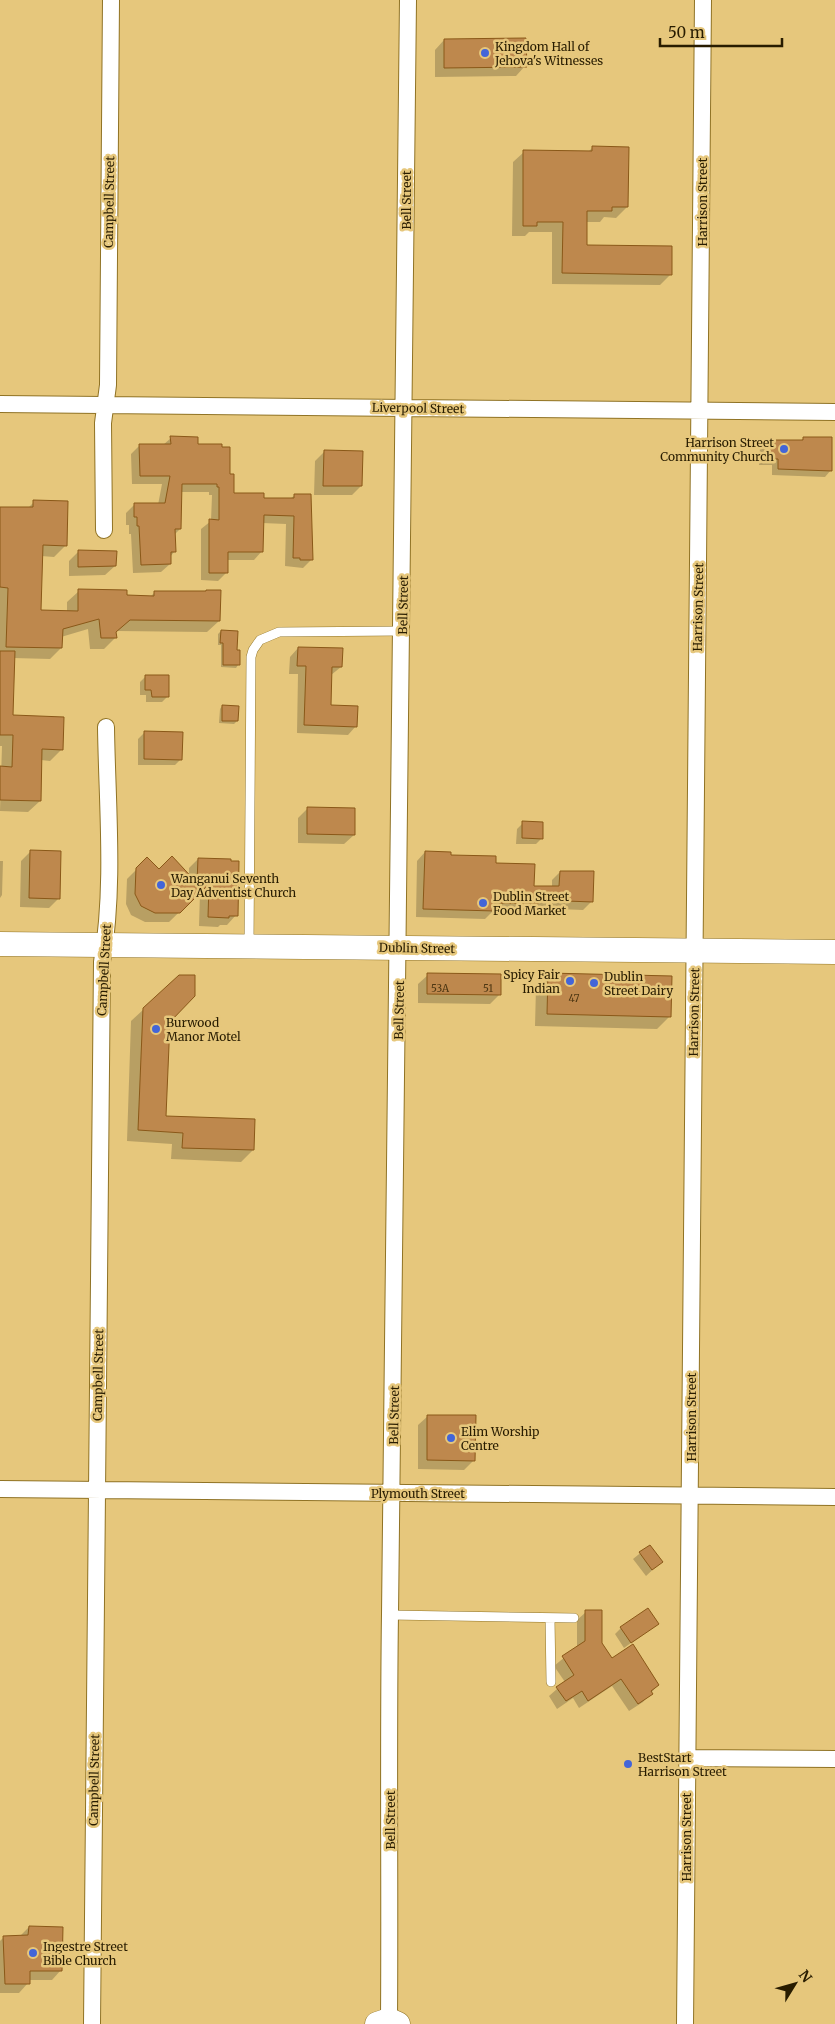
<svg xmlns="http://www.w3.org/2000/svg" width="835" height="2024" font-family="Merriweather,serif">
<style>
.shadow{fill:#0003}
.building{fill:#be884d;stroke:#8a5818}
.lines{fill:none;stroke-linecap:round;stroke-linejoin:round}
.service-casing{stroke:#907325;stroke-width:10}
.minor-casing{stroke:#907325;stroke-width:18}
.secondary-casing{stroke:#907325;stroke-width:25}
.service{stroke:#fff;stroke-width:9}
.minor{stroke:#fff;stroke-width:16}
.secondary{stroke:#fff;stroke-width:24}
.poi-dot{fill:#4365d8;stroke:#e6c77c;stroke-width:2}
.labels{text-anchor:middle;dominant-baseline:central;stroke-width:5;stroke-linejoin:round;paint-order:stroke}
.number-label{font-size:10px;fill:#4e3713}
.poi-label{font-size:12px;fill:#281c00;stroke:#e6c77c;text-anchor:start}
.street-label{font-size:12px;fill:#281c00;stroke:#e6c77c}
</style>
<rect width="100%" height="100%" fill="#e6c77c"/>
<path class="shadow" d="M444,40L525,66L516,76L435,77V50Z
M593,147L627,207L616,218L604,217L600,222H585V246L671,274L660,285L552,284V232H529L525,236H512L513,162L524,152H588Z
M171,438L196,445L229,475L233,494L263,499H290L295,495L311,560L303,568L285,566L286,524L262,523V551L254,560H227V572L218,581L201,580V529L211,521L212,495H209V492H180V529L174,535V552L170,557V564L161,572L133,573L131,534H129V525H126V513L135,504L158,505L162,484H132L131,454L140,445H163Z
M804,438L831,470L825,477L772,475V465H759L760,447L766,441H800Z
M324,452L361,486L352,495H314L315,461Z
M34,502L66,545L54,557L41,556L40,611L67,612V602L79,591L125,596L150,597L155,592L204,593L206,591L219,621L207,632L117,631L115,633L116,637L104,649H90L88,629L61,637V648L50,659L13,658L12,716L62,749L50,761L41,760L40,801L28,812L0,811L2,746H0V508L27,509Z
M79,551L115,566L105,575L69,576V561Z
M221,631L236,651L238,665L236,668L221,667V645H218V634Z
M298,648L341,667L331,675L330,706L356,726L348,735L297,733L298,674H289L290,657Z
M146,676L168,696L162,702H146V695H140V682Z
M222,706L237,721L234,724L219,723L220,709Z
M144,733L181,759L175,765H138V739Z
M308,808L354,835L344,844L298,843V818Z
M523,823L542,838L536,844H516L517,829Z
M31,851L58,899L49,908L20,907L21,861Z
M425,852L495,864L533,887L552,888V880L560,872L592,901L583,910L533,908L529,912L493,911L485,919L416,917L417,861Z
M147,859L159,871L189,876V868L198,859L236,915L227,925H220L218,927L199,926L200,892L169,922H145L131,915L126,904L127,879Z
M0,861H3L2,895L0,898Z
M428,975L500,994L490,1004L418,1003V984Z
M548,975L670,1016L657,1029L535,1026L536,987Z
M144,1009L165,1117L253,1150L241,1162L171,1159L172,1144L127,1141L131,1021Z
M428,1416L474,1460L464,1470L418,1469V1425Z
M649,1546L661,1562L646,1576L633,1559Z
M586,1612L600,1644L611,1660L658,1685L643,1702L629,1711L612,1686L579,1708L573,1698L557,1709L549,1696L565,1682L554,1666L577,1647V1620Z
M657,1624L624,1648L615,1634L621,1628Z
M29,1927L61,1970L52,1980H28V1983L19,1993H0V1941L4,1937H19Z"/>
<path class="building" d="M526,38L527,67L444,68V39Z
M592,146L629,147L628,207H612V211H587V245L672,246V275L562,273L563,222H537V226H523V150L592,151Z
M170,436L198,437V444H222V447H230V474H234V493H264V498H294V494H311L313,560H300V558H293L294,516L264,515L263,552H228V573H209V519L219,520V487H217V484H182L181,529H175L176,552H171V564L141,565L139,526H137V517H134V503H165L170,476H140L139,444H171Z
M803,437H832V471L778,469V459H765V440H803Z
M324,450L363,451L362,486H323Z
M33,500L68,501L67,546L43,545L41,610L78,611V589L127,590V595L154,596V591H206V590H221L220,621L130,620L116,632L117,638H101L99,619L63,629L62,648L6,647L8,588L0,587V507H33Z
M78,550L117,551L116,566L78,567Z
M221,630L238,631L237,650H240V665H223V643H220Z
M298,647L343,648L342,667H332L331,705L358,706L357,727L304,725L306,666H297Z
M0,651H15L13,715L64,717L63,750L42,749L41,801L0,800V766L12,767L13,735H0Z
M145,675H169V697H152L151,690H145Z
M222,705L239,706L238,721H222Z
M144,731L183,732L182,760L144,759Z
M307,807L355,808V835L307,834Z
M522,821L543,822V839L522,838Z
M30,850L61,851L60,899L29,898Z
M425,851L451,852V855L496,856V863L535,864L534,886H559L560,871H594L593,902L539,900L538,904L495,903V911L423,909Z
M172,856L197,883L198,858L231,859V861H239L238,916H229V918L208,917L209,884L180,913H155L141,906L135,894L136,868L147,857L159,869Z
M427,973L501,974V995L427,994Z
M548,973L672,976L671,1017L547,1014Z
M179,975H195V996L170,1022L166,1116L255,1119L254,1150L182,1148L183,1133L138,1130L143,1008Z
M427,1415H476L475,1461L427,1460Z
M650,1545L663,1562L652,1570L639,1552Z
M648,1608L659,1624L631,1643L620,1627Z
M585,1610H602V1643L612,1658L633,1644L659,1685L651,1691L653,1694L638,1704L621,1679L588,1701L582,1691L566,1701L556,1687L574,1675L562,1656L585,1641Z
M29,1926L63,1927L62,1971H30V1984H5L3,1936L28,1935Z"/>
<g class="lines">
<defs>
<path id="service" d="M249,946L251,657L253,650L260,640L279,632L402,631
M390,1615L574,1618
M550,1618L551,1682"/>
<path id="minor" d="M0,404L835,412
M104,530L103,423L108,385L111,0
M0,1489L835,1497
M687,1758L835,1759
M389,2020C390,1885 388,1749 390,1614C399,1076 404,538 408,0
M92,2024L102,962C115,885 107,804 106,727
M685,2024L703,0"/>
<path id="secondary" d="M0,944L835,952
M377,2024L389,2020L398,2024"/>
</defs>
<use href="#service" class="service-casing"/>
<use href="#minor" class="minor-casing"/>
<use href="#secondary" class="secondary-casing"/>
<use href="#service" class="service"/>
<use href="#minor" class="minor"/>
<use href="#secondary" class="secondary"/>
</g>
<g class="poi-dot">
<circle cx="485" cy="53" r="5"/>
<circle cx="784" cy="449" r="5"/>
<circle cx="161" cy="885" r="5"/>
<circle cx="483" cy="903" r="5"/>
<circle cx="570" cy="981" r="5"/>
<circle cx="594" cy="983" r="5"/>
<circle cx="156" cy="1029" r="5"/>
<circle cx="451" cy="1438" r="5"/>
<circle cx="628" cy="1764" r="5"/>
<circle cx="33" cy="1953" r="5"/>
</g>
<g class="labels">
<g class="number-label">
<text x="440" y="988">53A</text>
<text x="488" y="988">51</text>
<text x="574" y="998">47</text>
</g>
<g class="poi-label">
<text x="495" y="46">Kingdom Hall of<tspan x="495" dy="14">Jehova's Witnesses</tspan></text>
<text x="774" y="442" text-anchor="end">Harrison Street<tspan x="774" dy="14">Community Church</tspan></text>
<text x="171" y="878">Wanganui Seventh<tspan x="171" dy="14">Day Adventist Church</tspan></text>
<text x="493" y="896">Dublin Street<tspan x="493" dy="14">Food Market</tspan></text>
<text x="560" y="974" text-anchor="end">Spicy Fair<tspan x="560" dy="14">Indian</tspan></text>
<text x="604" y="976">Dublin<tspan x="604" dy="14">Street Dairy</tspan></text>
<text x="166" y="1022">Burwood<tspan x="166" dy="14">Manor Motel</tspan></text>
<text x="461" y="1431">Elim Worship<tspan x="461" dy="14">Centre</tspan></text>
<text x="638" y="1757">BestStart<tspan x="638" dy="14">Harrison Street</tspan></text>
<text x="43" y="1946">Ingestre Street<tspan x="43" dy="14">Bible Church</tspan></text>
</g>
<g class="street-label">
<text transform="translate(406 200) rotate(-90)">Bell Street</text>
<text transform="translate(109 202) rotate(-89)">Campbell Street</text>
<text transform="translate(702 202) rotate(-90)">Harrison Street</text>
<text transform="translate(418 408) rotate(1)">Liverpool Street</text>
<text transform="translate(403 605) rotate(-89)">Bell Street</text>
<text transform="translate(698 607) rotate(-89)">Harrison Street</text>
<text transform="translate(417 948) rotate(1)">Dublin Street</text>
<text transform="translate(104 970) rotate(-87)">Campbell Street</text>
<text transform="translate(399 1010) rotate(-89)">Bell Street</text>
<text transform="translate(694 1012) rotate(-89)">Harrison Street</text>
<text transform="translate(98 1375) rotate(-89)">Campbell Street</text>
<text transform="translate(394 1415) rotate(-89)">Bell Street</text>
<text transform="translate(691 1417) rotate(-90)">Harrison Street</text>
<text x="418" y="1493">Plymouth Street</text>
<text transform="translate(94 1780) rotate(-89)">Campbell Street</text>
<text transform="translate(390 1820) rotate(-90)">Bell Street</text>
<text transform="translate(686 1837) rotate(-90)">Harrison Street</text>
</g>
</g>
<g transform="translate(795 1984) rotate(53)" stroke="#e6c77c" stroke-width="4" paint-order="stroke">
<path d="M0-4L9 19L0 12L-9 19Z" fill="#281c00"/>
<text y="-8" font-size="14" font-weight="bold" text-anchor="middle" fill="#281c00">N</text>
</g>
<path d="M660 38v8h122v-8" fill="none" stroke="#281c00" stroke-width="2.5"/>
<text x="668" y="38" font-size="15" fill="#281c00" stroke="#e6c77c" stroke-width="4" paint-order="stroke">50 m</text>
</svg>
